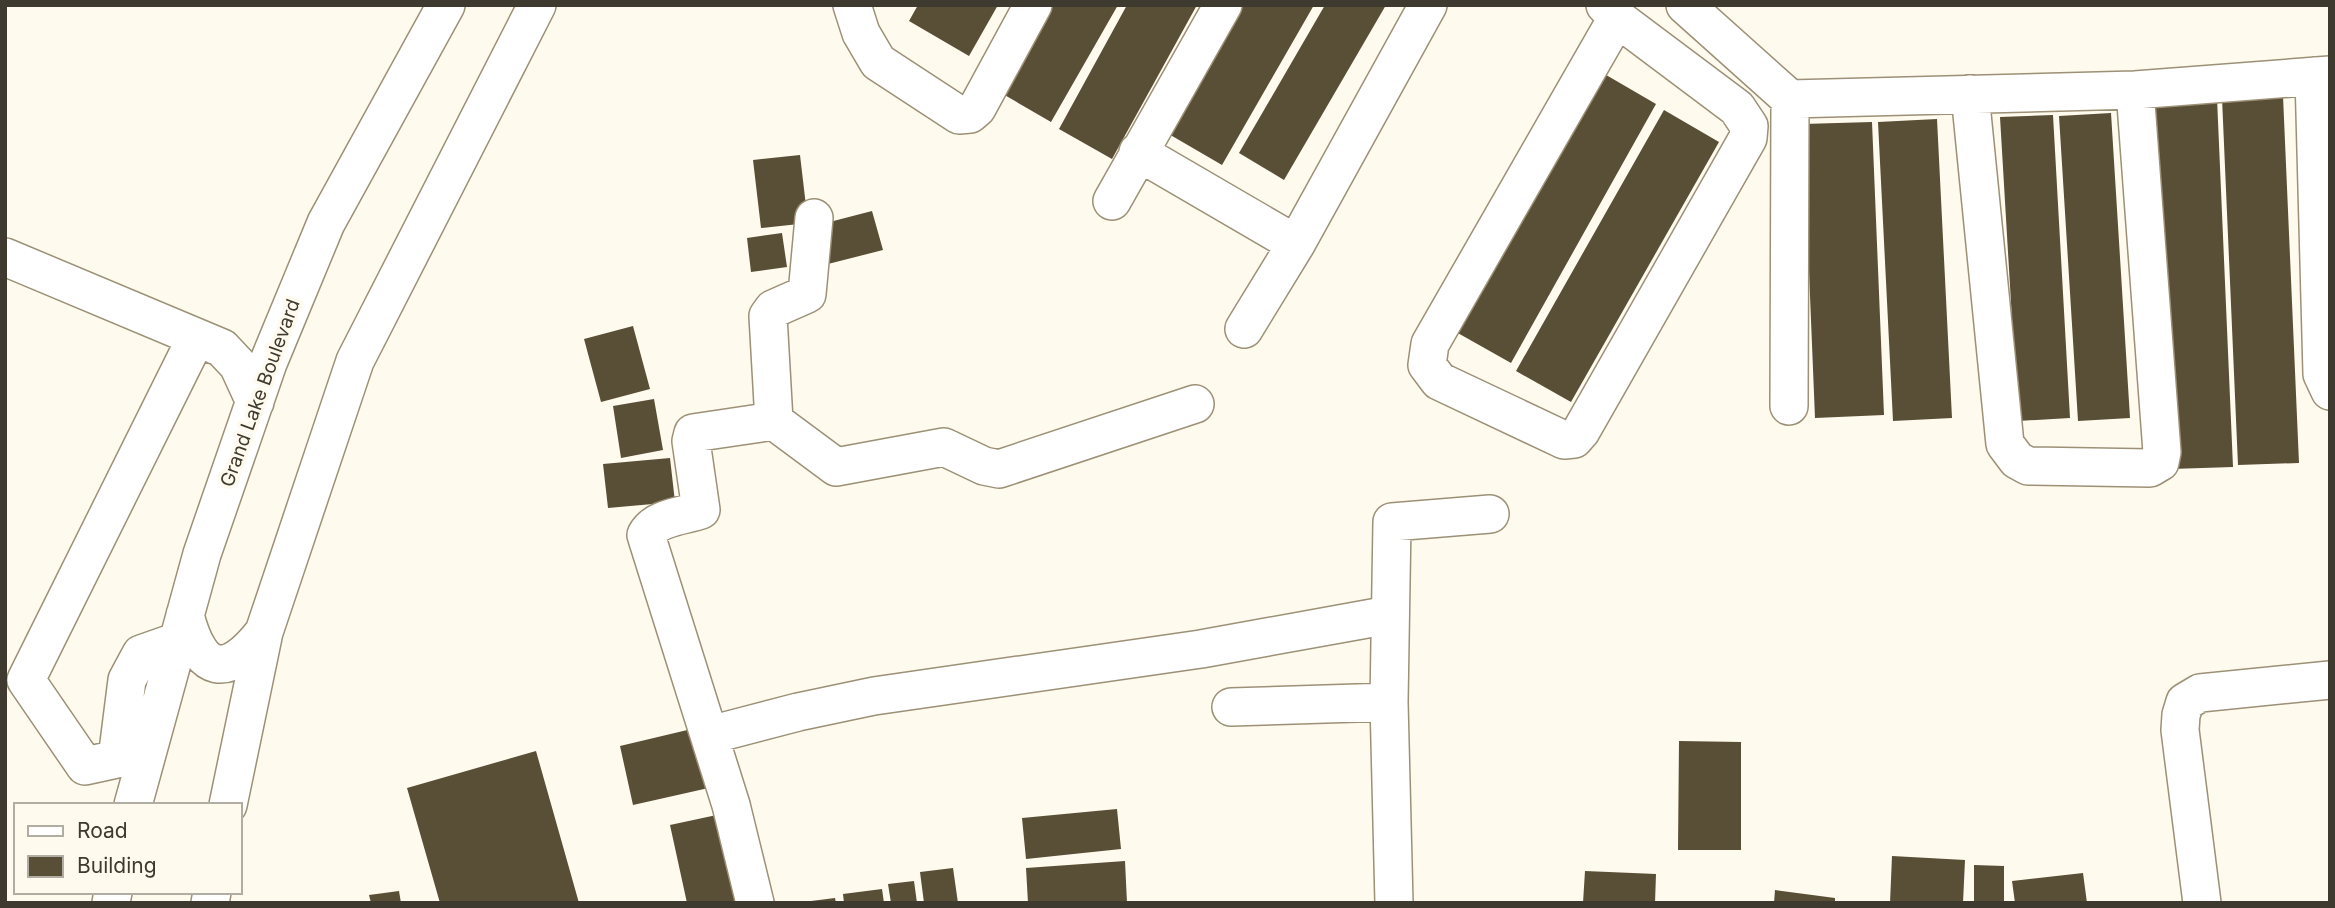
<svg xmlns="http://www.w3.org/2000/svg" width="2335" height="908" font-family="Inter,sans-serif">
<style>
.building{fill:#594e36}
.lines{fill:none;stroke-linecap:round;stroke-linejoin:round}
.minor-casing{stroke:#9c9076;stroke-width:40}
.minor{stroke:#fff;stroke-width:37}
.labels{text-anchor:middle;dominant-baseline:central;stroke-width:7;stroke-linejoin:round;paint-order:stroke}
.street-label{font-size:19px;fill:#3f3a2f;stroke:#fffaee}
</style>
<rect width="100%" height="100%" fill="#fffaee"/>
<path class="building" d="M918,5H998L969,56L909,21Z
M1044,5H1118L1051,122L996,90Z
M1127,5H1197L1112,159L1059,129Z
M1240,5H1314L1222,165L1167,133Z
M1325,5H1386L1284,180L1239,153Z
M1601,72L1656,104L1511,363L1456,332Z
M2283,96L2299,463L2238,465L2222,98Z
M2217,98L2233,467L2171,469L2155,100Z
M1664,110L1719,142L1571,402L1516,371Z
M2111,113L2130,418L2078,421L2059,116Z
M2053,115L2070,418L2018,421L2000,117Z
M1937,119L1952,418L1893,421L1878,122Z
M1872,122L1884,415L1815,418L1803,124Z
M800,155L808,223L761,228L753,160Z
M872,211L883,250L828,264L818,225Z
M782,233L787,267L751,272L747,238Z
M633,326L650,389L601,402L584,339Z
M654,399L663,450L621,458L613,406Z
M670,458L675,502L608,508L603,464Z
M700,727L713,787L633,805L620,746Z
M1679,741L1741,742V850H1678Z
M536,751L579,903H440L407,788Z
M1117,809L1121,849L1026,859L1022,818Z
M726,813L746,903H687L670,825Z
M1892,856L1965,860L1963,903H1890Z
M1125,861L1127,903H1028L1026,868Z
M1974,865L2004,866V903H1974Z
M953,868L958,903H924L920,872Z
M1585,871L1656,874L1655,903H1583Z
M2083,873L2087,903H2015L2012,881Z
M914,881L917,903H891L888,884Z
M882,889L884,903H844L843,894Z
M1775,890L1835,898V903H1774Z
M399,891L401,903H371L369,895Z
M835,898L836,903H811V901Z"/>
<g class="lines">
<defs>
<path id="minor" d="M852,5L861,33L878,62L959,115L970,114L977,108L1033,5
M1605,5L1617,18L1737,108L1749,126L1748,138L1581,431L1574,439L1564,440L1439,381L1427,365L1430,344L1617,18
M1685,5L1790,99L2135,90L2330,75
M2314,76L2322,374L2330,391
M1970,94L2005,444L2017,460L2028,466L2150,468L2160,462L2162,452L2135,90
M1138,152L1296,244
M1112,201L1223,5
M5,257L222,348L238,365L255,402
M1244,329L1296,244L1428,5
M1789,406L1790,99
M774,421L836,467L944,447L984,466L999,469L1195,404
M185,615C200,674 227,680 264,632
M178,641L141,654L127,680L117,759L85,766L26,680L196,338
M1231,707L1389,702
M710,735L798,712L874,696L1201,649L1389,615
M133,805L202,554L268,363L326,223L446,5
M228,805L264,632L355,361L537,5
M111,903L113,892
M210,903L212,892
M755,903L731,805L646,535C655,517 684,516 701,510L691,441L693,433L774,421L768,316L773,309L807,294L814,218
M1394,903L1389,702L1392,522L1490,514
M2202,903L2180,730L2181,715L2185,702L2200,693L2330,680"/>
</defs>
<use href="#minor" class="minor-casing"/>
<use href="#minor" class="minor"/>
</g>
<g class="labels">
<g class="street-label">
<text transform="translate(260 393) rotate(-70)">Grand Lake Boulevard</text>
</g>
</g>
<rect width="2335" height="908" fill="none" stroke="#3f3a2f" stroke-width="14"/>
<rect x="14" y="803" width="228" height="91" fill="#fffaee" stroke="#b2ada2" stroke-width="2"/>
<rect x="28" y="826" width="35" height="10" fill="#ffffff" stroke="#b2ada2" stroke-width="2"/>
<text x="77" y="838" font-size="21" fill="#3f3a2f">Road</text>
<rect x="28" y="856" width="35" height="21" fill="#594e36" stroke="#b2ada2" stroke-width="2"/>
<text x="77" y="873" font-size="21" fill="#3f3a2f">Building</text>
</svg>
